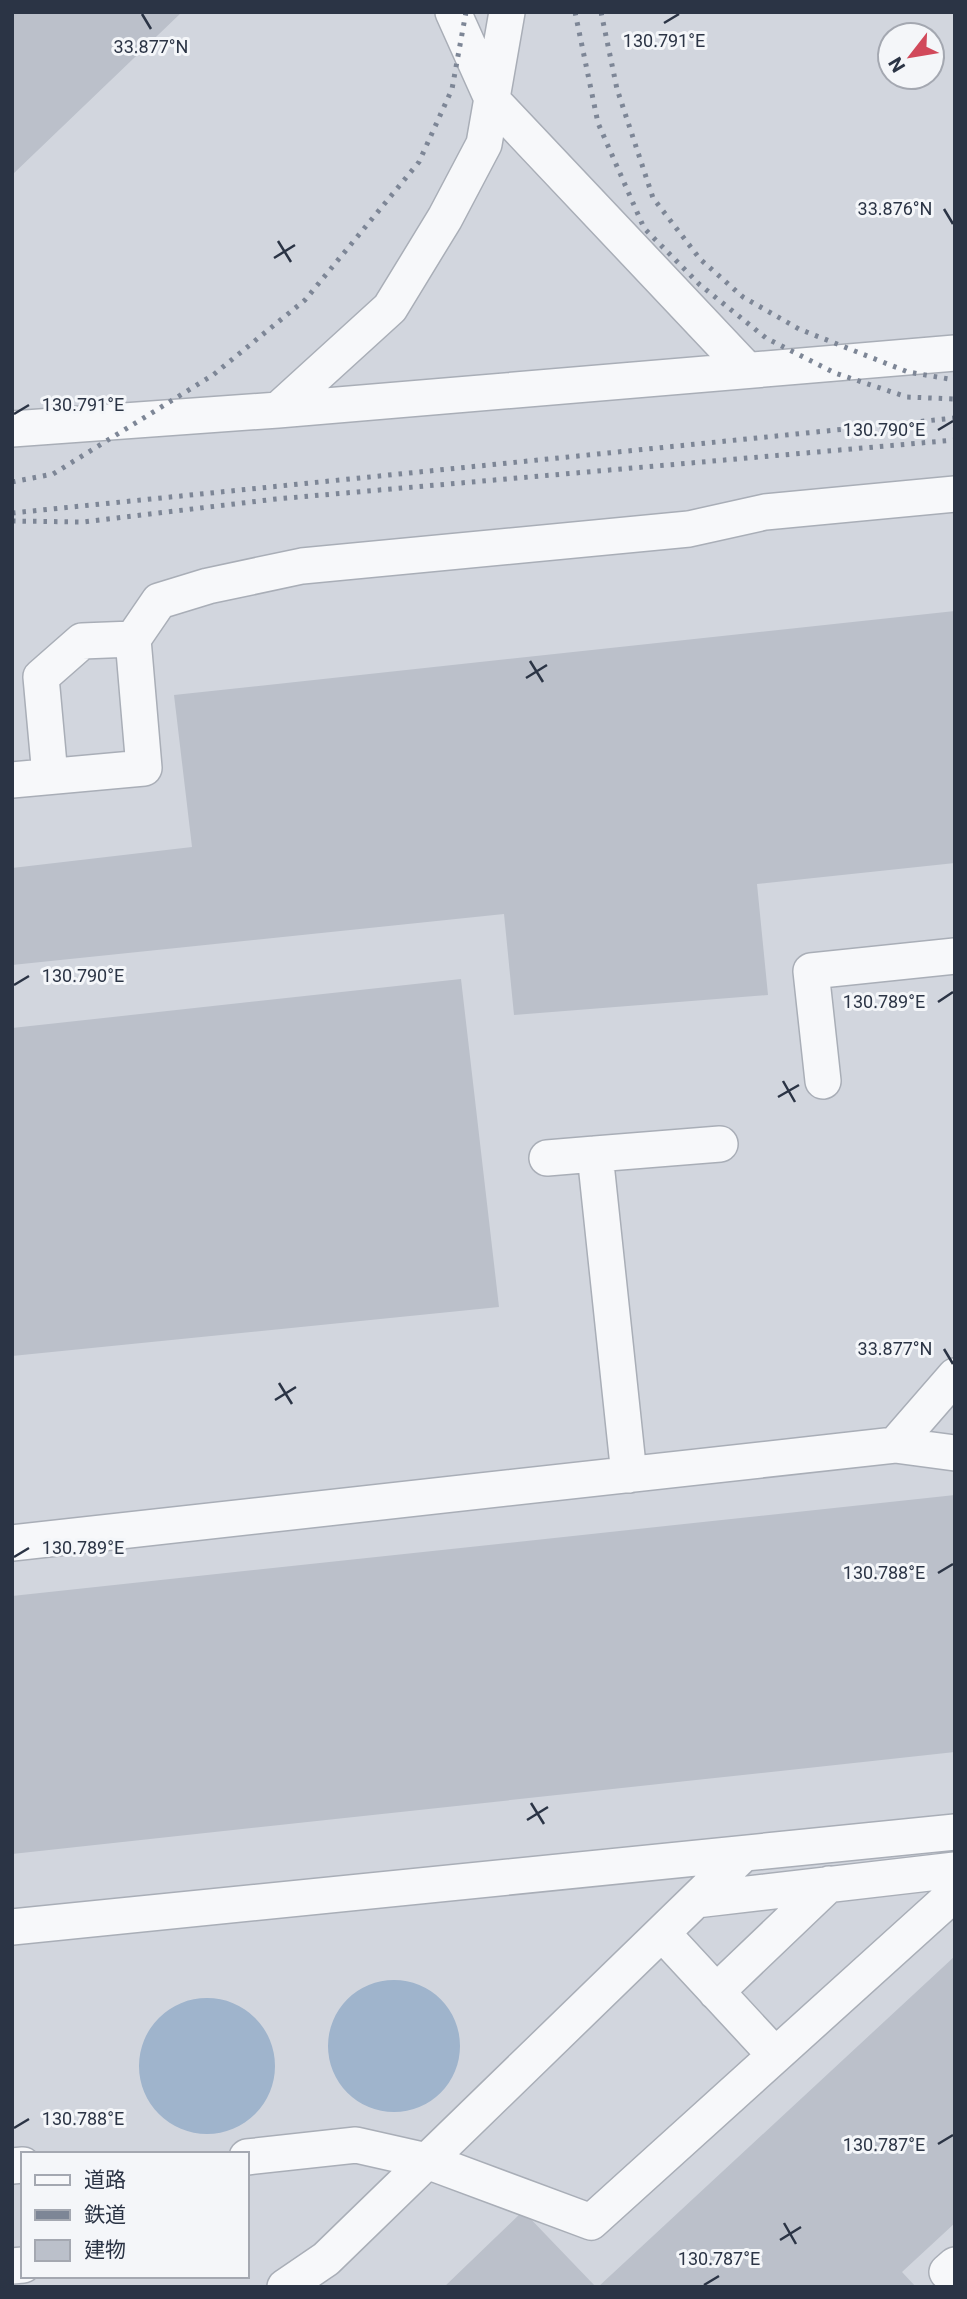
<svg xmlns="http://www.w3.org/2000/svg" width="967" height="2299" font-family="Roboto,'Noto Sans JP',sans-serif">
<style>
.built{fill:#d2d6de;fill-rule:evenodd}
.water{fill:#9fb4cc}
.building{fill:#bbc0ca}
.lines{fill:none;stroke-linecap:round;stroke-linejoin:round}
.minor-casing{stroke:#a9aeb7;stroke-width:38}
.minor{stroke:#f7f8fa;stroke-width:35}
.rail{stroke:#7d8696;stroke-width:5;stroke-dasharray:3.5 7;stroke-linecap:butt}
.ticks{fill:none;stroke:#2b3445;stroke-width:2.5}
.ticks-label{font-size:18px;text-anchor:middle;fill:#2b3445;stroke:#f4f6f9;stroke-width:6;stroke-linejoin:round;paint-order:stroke}
</style>
<rect width="100%" height="100%" fill="#e4e7ec"/>
<path class="built" d="M12,12H955V2287H12ZM890,35H932V77H890ZM23,2154H247V2276H23Z"/>
<path class="water" d="M328 2046a66 66 0 1 1 132 0a66 66 0 1 1-132 0Z
M139 2066a68 68 0 1 1 136 0a68 68 0 1 1-136 0Z"/>
<path class="building" d="M12,12H182L12,175Z
M955,611V863L757,884L768,995L514,1015L504,914L12,965V868L192,847L174,695Z
M461,979L499,1307L12,1356V1028Z
M955,1495V1752L12,1854V1596Z
M955,1956V2223L902,2272L916,2287H598Z
M523,2211L596,2287H444Z"/>
<g class="lines">
<defs>
<path id="minor" d="M453,12L493,101L746,369
M278,410L390,308L445,218L484,144L507,12
M12,429L278,410L955,353
M50,776L41,677L82,641L133,639
M12,780L144,768L133,639L159,601L208,586L302,566L689,529L765,512L955,494
M823,1081L811,971L955,956
M547,1158L595,1154
M895,1445L955,1453
M629,1475L595,1154L720,1144
M12,1543L895,1445L955,1376
M696,1900L955,1870
M12,1927L955,1832
M662,1933L775,2055
M716,1992L829,1884
M247,2157L356,2145L427,2161L591,2222L955,1893
M12,2166L23,2165
M12,2266L23,2265
M947,2272L955,2265
M285,2287L326,2259L742,1855"/>
</defs>
<use href="#minor" class="minor-casing"/>
<use href="#minor" class="minor"/>
<path class="rail" d="M575,12L598,123L644,228L699,284L766,338L835,373L907,397L955,399
M601,12L617,89L653,198L700,259L743,297L799,329L908,372L955,380
M12,482L53,474L213,375L305,300L419,162L452,89L466,12
M12,513L955,418
M12,521L83,522L276,499L955,440"/>
</g>
<path class="ticks" d="M142,14L151,29M664,23L679,14M944,209L953,224M278,241L291,262M274,258L295,245M14,414L29,405M938,430L953,421M530,661L543,682M526,678L547,665M14,985L29,976M938,1002L953,992M783,1081L795,1102M778,1097L799,1085M944,1349L953,1364M279,1383L292,1404M275,1400L296,1387M14,1557L29,1548M938,1573L953,1564M531,1803L544,1824M527,1820L548,1807M14,2128L29,2119M938,2144L953,2135M784,2223L796,2244M780,2240L801,2227M704,2285L719,2276"/>
<g class="ticks-label">
<text x="664" y="47">130.791°E</text>
<text x="151" y="53">33.877°N</text>
<text x="895" y="215">33.876°N</text>
<text x="83" y="411">130.791°E</text>
<text x="884" y="436">130.790°E</text>
<text x="83" y="982">130.790°E</text>
<text x="884" y="1008">130.789°E</text>
<text x="895" y="1355">33.877°N</text>
<text x="83" y="1554">130.789°E</text>
<text x="884" y="1579">130.788°E</text>
<text x="83" y="2125">130.788°E</text>
<text x="884" y="2151">130.787°E</text>
<text x="719" y="2265">130.787°E</text>
</g>
<rect width="967" height="2299" fill="none" stroke="#2b3445" stroke-width="28"/>
<rect x="21" y="2152" width="228" height="126" fill="#f4f6f9" stroke="#a4a8b1" stroke-width="2"/>
<rect x="35" y="2175" width="35" height="10" fill="#f7f8fa" stroke="#a4a8b1" stroke-width="2"/>
<text x="84" y="2187" font-size="21" fill="#2b3445">道路</text>
<rect x="35" y="2210" width="35" height="10" fill="#7d8696" stroke="#a4a8b1" stroke-width="2"/>
<text x="84" y="2222" font-size="21" fill="#2b3445">鉄道</text>
<rect x="35" y="2240" width="35" height="21" fill="#bbc0ca" stroke="#a4a8b1" stroke-width="2"/>
<text x="84" y="2257" font-size="21" fill="#2b3445">建物</text>
<g transform="translate(911 56) rotate(239)"><circle r="33" fill="#f4f6f9" stroke="#a4a8b1" stroke-width="2"/>
<path d="M0-5L12 26L0 18L-12 26Z" fill="#d1495b"/>
<text y="-10" font-size="19" font-weight="bold" text-anchor="middle" fill="#2b3445">N</text>
</g>
</svg>
